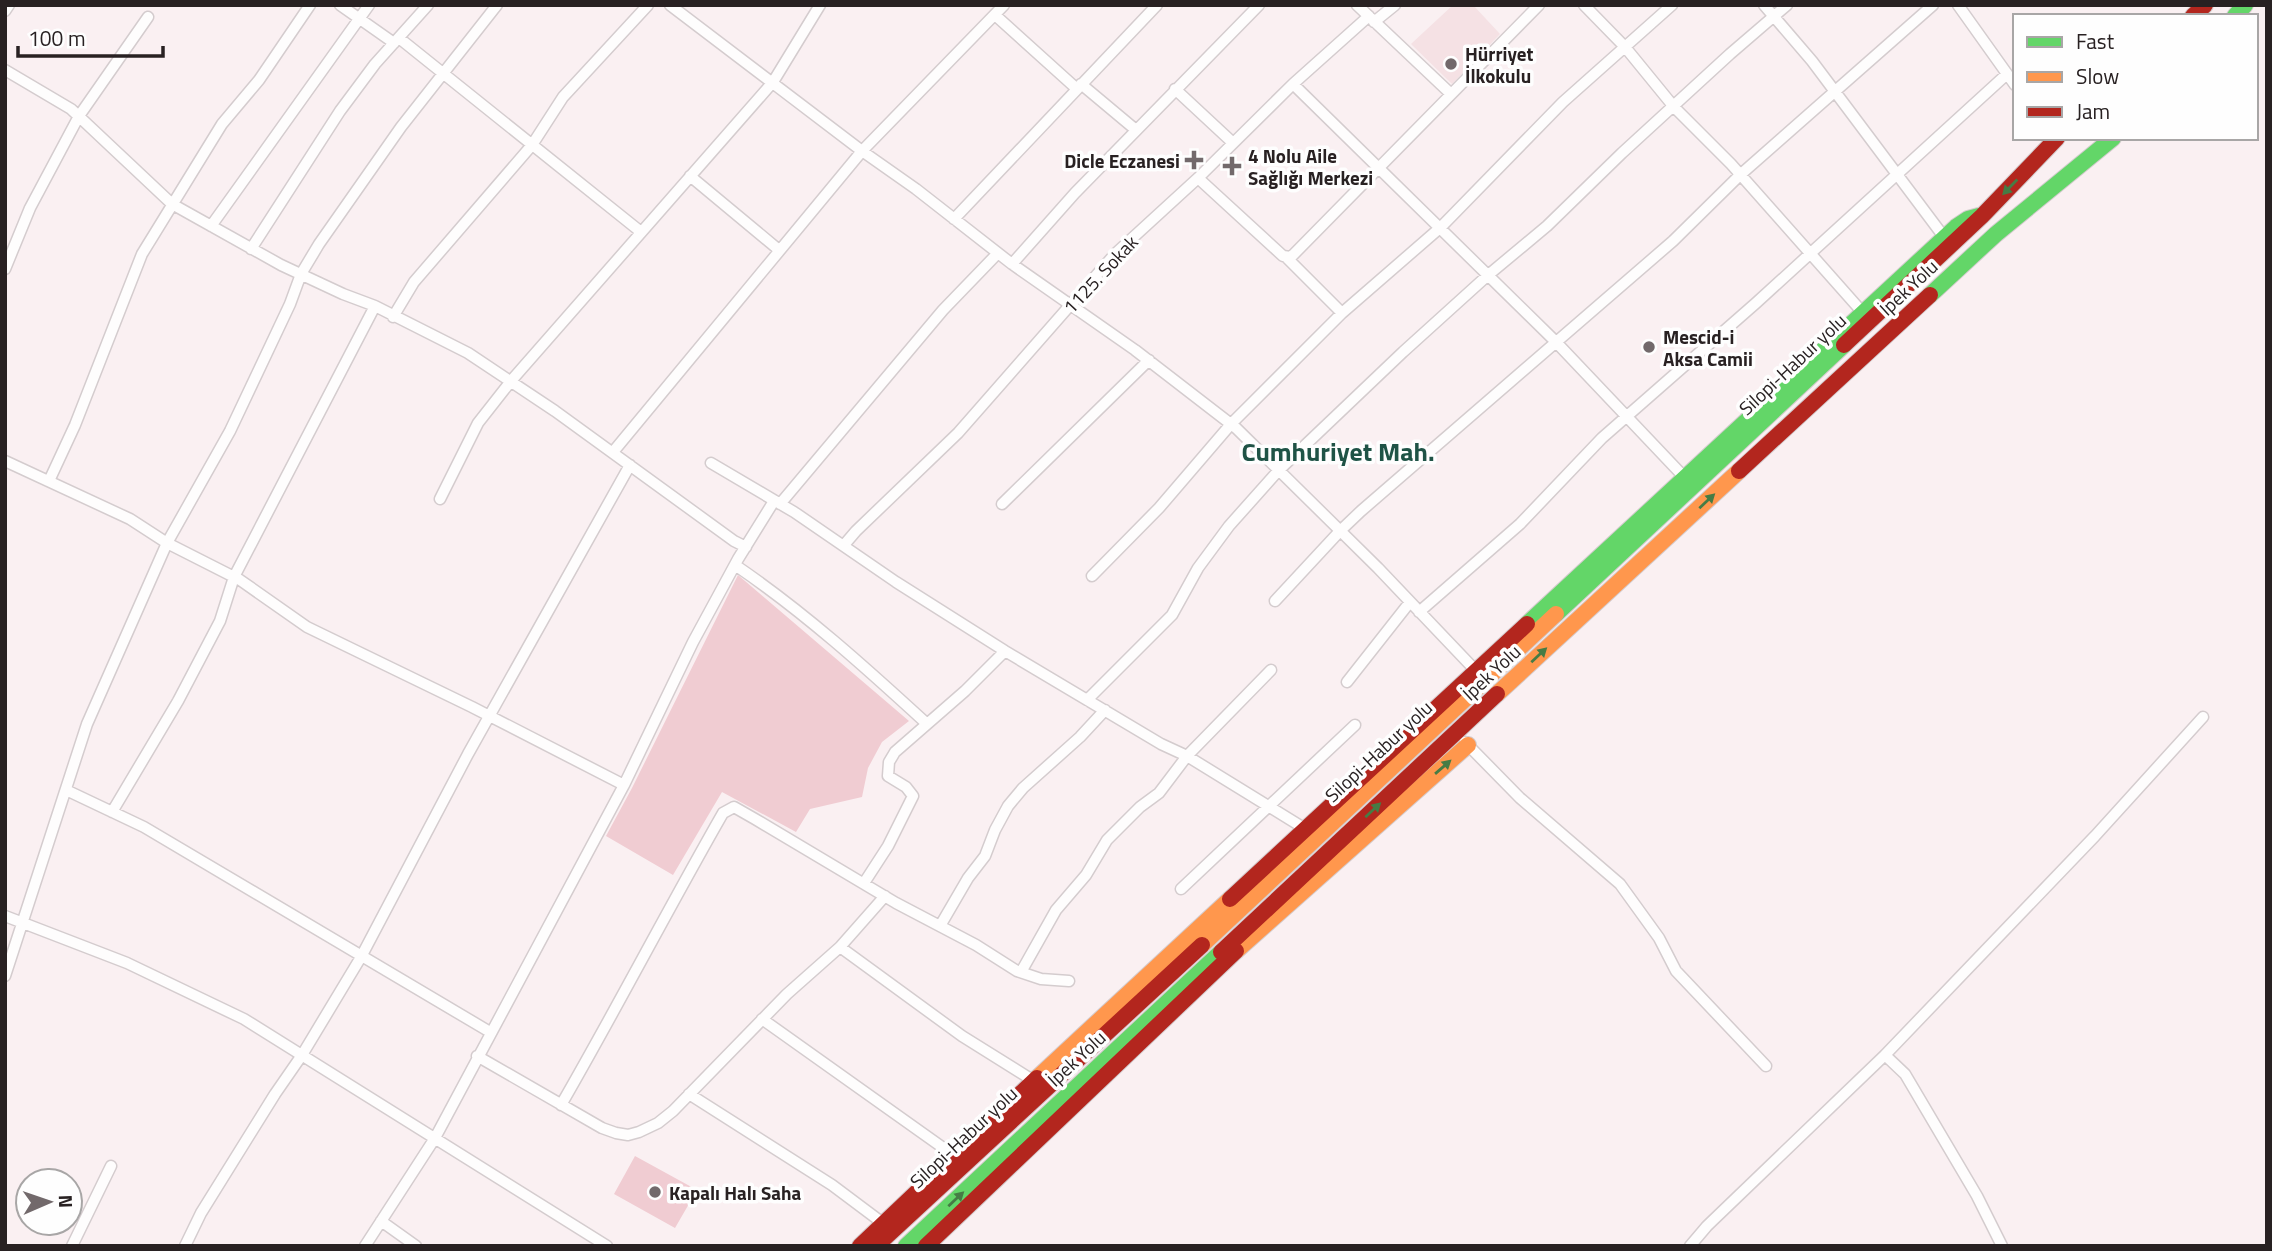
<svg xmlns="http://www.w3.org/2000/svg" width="2272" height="1251" font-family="'Titillium Web',sans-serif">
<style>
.built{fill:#f5e1e4}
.green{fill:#f0ccd2}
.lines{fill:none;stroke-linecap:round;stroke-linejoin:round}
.street-casing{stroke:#d4ccce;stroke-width:13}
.fast-casing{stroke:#d4ccce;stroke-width:18}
.slow-casing{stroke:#d4ccce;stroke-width:18}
.jam-casing{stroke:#d4ccce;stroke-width:18}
.street{stroke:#fefdfd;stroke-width:10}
.fast{stroke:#63d668;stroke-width:16}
.slow{stroke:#ff974d;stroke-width:16}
.jam{stroke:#b3261e;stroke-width:16}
.oneway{fill:#467c45}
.poi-dot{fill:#72696b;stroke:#fefefe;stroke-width:2.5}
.labels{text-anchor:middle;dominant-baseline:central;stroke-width:7;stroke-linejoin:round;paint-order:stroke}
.poi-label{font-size:19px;font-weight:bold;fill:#282122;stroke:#fefefe;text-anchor:start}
.street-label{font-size:19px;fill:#282122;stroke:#fefefe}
.district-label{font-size:26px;font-weight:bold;fill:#1f5346;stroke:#fefefe}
</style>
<rect width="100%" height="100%" fill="#faf0f2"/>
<path class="built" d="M1453,5H1473L1500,34L1452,84L1411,44Z"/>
<path class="green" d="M738,575L909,721L882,742L868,768L862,797L810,809L796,832L722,792L673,875L606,836L632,788Z
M635,1156L697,1190L675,1228L614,1194Z"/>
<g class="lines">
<defs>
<path id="street" d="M340,5L394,43
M670,5L862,151L916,189L1012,264L1135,350L1236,428L1378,568L1477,672
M1357,5L1451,94
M1584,5L1625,47L1674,107L1731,164L1864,314
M1764,5L1812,61L1947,241
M1958,5L2015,85
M5,11L9,5
M995,15L1077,89
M1374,22L1395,5
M399,38L641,232
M5,70L71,109L172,204L281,265L343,294L375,306L468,353L555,411L734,541L746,547
M1081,84L1136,130
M1293,84L1555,341L1685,478
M1175,89L1232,142
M690,176L779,250
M1198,178L1283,256L1291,257L1539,5
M954,219L1157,5
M211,226L369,5
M251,249L340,111L375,64L428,5
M1287,258L1342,313
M1012,264L1075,193L1259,5
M5,269L30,208L79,116L148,17
M393,317L414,282L532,145L563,97L648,5
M613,452L862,151L1004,5
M5,461L130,519L167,543L240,580L307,627L472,707L624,785
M711,463L794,512L896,582L1005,651L1161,744L1187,756L1307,830
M49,481L75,425L142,254L222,124L259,80L310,5
M440,499L478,423L511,381L773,82L820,5
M780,504L943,310L998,253
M1002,504L1149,360
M844,545L856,531L958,433L1115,254L1198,178L1293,84L1369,16
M735,565C804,612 865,667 926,723
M1092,576L1159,508L1231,424L1342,313L1441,227L1563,102L1672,5
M1275,601L1340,531L1361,511L1673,241L1740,175L1933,5
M1419,612L1520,524L1602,438L1756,303L2007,74
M1347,682L1410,602
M1087,700L1172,615L1198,568L1229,526L1278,471L1403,352L1487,276L1547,226L1622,153L1730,54L1787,5
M1465,742L1520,798L1620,884L1659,938L1676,971L1766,1066
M66,790L144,827L490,1032
M112,812L178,701L220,621L234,577L375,306
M864,883L888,846L913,796L906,787L888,776L889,762L895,752L965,691L1005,651
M1181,889L1355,725
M5,916L127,963L244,1019L607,1246
M940,926L968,878L985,856L995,830L1008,806L1023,788L1080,737L1105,710
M840,947L962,1036L1034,1081
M1021,972L1056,910L1086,875L1107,840L1140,807L1159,793L1187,756L1271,670
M5,976L87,724L167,543L230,431L290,304L301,274L319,244L401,127L497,5
M762,1019L956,1157
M1885,1055L1905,1074L1977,1196L2002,1246
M477,1056L602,1128L616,1133L628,1135L639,1132L658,1123L673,1111L787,994L840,947L885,896
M689,1094L832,1185L884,1224
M561,1105C617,1008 668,909 723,813L734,807L755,819L896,903L976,945L1017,971L1041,979L1069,981
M381,1221L416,1246
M72,1246L111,1166
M185,1246L201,1213L275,1094L302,1055L361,957L468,754L630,465
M365,1246L435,1138L624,785L693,642L738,559L774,501
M1690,1246L1707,1226L1885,1055L2095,836L2203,717"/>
<path id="fast" d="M2235,16L2245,5
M1930,295L1996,234L2113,138
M1556,614L1844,345
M1527,624L1956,227L1968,219L1979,216
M906,1246L1221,952"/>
<path id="slow" d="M1497,694L1739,471
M1202,945L1556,614
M1236,951L1468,745
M1037,1078L1230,899"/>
<path id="jam" d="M2193,16L2205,5
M1844,345L1982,216L2057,138
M1739,471L1930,295
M1230,899L1527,624
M1221,952L1497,694
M860,1246L1037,1078
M876,1246L1202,945
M926,1246L1236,951"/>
</defs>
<use href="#street" class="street-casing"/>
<use href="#fast" class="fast-casing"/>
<use href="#slow" class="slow-casing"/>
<use href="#jam" class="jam-casing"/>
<use href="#street" class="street"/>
<use href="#fast" class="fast"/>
<use href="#slow" class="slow"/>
<use href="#jam" class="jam"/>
</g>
<defs><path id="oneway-solid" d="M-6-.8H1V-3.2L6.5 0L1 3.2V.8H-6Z" transform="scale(1.75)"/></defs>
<g class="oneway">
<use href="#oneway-solid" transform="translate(2010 187) rotate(134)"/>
<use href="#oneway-solid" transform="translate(1707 501) rotate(-43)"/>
<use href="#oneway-solid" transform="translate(1539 655) rotate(-43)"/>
<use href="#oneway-solid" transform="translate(1443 767) rotate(-41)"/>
<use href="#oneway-solid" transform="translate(1373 810) rotate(-43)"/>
<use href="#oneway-solid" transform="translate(956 1199) rotate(-43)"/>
</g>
<g class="poi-dot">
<circle cx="1451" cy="64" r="7"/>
<path d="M1190.5 149.5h7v7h7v7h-7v7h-7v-7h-7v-7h7z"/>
<path d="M1228.5 155.5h7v7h7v7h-7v7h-7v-7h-7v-7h7z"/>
<circle cx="1649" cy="347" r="7"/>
<circle cx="655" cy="1192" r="7"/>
</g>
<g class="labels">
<g class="poi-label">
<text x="1465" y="53">Hürriyet<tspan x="1465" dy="22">İlkokulu</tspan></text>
<text x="1248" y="155">4 Nolu Aile<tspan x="1248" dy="22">Sağlığı Merkezi</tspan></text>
<text x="1180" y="160" text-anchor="end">Dicle Eczanesi</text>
<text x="1663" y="336">Mescid-i<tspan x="1663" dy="22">Aksa Camii</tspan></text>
<text x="669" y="1192">Kapalı Halı Saha</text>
</g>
<g class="street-label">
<text transform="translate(1100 274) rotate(-47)">1125. Sokak</text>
<text transform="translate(1908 287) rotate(-43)">İpek Yolu</text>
<text transform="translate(1792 364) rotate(-43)">Silopi-Habur yolu</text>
<text transform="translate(1491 672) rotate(-43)">İpek Yolu</text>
<text transform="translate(1378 751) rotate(-43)">Silopi-Habur yolu</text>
<text transform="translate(1076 1058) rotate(-43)">İpek Yolu</text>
<text transform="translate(963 1137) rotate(-43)">Silopi-Habur yolu</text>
</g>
<g class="district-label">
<text x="1338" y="451">Cumhuriyet Mah.</text>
</g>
</g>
<rect width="2272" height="1251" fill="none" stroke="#282122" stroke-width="14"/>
<rect x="2013" y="14" width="245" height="126" fill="#fefefe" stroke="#a8a6a6" stroke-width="2"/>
<rect x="2027" y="37" width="35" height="10" fill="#63d668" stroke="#a8a6a6" stroke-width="2"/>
<text x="2076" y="49" font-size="21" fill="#282122">Fast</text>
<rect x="2027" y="72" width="35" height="10" fill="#ff974d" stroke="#a8a6a6" stroke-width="2"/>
<text x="2076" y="84" font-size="21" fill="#282122">Slow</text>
<rect x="2027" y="107" width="35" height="10" fill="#b3261e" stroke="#a8a6a6" stroke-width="2"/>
<text x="2076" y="119" font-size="21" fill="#282122">Jam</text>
<g transform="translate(49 1202) rotate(88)"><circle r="33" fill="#fefefe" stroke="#a8a6a6" stroke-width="2"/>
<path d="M0-5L12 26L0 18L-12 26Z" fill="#72696b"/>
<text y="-10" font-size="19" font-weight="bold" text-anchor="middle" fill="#282122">N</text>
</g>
<path d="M18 46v10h145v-10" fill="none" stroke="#282122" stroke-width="3.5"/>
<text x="28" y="46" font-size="21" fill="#282122" stroke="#fefefe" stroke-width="5" paint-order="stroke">100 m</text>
</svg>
